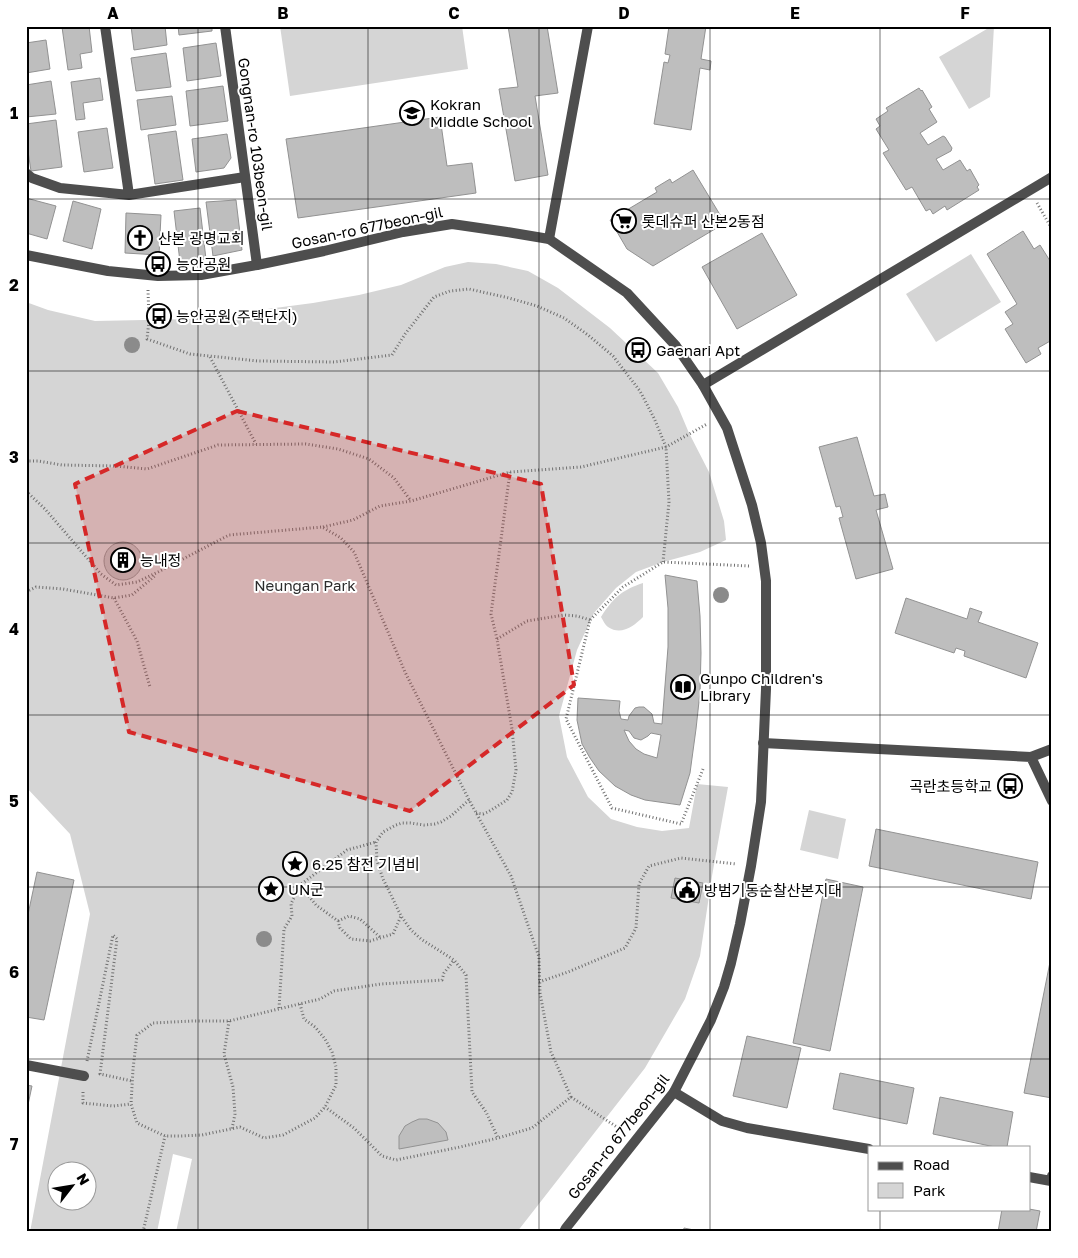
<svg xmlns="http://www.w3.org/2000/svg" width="1078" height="1258" font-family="'Golos Text','Noto Sans KR',sans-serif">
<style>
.green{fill:#d5d5d5;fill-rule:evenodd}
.building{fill:#bebebe;stroke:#929292;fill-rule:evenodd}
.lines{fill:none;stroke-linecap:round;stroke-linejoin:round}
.path{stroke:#707070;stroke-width:3;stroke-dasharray:1 2.5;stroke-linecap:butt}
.pedestrian{stroke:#4e4e4e;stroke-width:10}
.minor{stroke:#4e4e4e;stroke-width:10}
.tertiary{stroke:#4e4e4e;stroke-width:10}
.tree{fill:#8b8b8b}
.marked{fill:#d62828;fill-opacity:0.2;stroke:#d62828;stroke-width:4;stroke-dasharray:10 6;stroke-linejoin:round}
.grid{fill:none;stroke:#000;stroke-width:1;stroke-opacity:0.55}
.labels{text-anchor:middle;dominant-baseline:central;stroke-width:4;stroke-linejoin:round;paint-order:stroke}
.poi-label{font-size:15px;fill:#000;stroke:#fff;text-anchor:start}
.street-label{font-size:15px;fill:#000;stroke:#fff}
.park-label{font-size:15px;fill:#2c2c2c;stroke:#fff}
.neatline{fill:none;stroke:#000;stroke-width:2}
.grid-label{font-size:16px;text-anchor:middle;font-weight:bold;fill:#000}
</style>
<rect width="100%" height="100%" fill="#fff"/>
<path class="green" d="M280,26H462L468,69L290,96Z
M992,26H994L990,97L969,109L939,57Z
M971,254L1001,302L936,342L906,294Z
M468,262L496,264L528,271L558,288L610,328L658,373L678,407L689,433L709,472L724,521L726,540L700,552L663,562L636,572L616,588L594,613L577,650L559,716L567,757L588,797L611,819L637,827L662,831L689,828L697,784L728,787L712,876L700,956L685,999L645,1068L517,1232H176L192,1159L173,1154L157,1232H30L90,914L70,834L26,787V302L48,310L95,321L193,319L313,303L359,295L401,285L445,267ZM58,1170H88V1200H58Z
M643,583V617C634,626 621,636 608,627C605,625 603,620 601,617C613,598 622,590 643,583Z
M809,810L846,819L838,859L800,850Z"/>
<path class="building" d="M66,26H89L92,52L80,54L82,68L68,70L62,27Z
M131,26H165L167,45L134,50Z
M178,26H212V31L179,35Z
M508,26H547L558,93L535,96L548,175L515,181L499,89L518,87Z
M669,26H706L701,59L711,61L710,70L700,68L691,130L654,124L664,62L668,63L670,55L665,54Z
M46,40L50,69L26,73V43Z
M216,43L221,76L187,81L183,48Z
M166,53L171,87L136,91L131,58Z
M100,78L103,100L83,103L85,119L76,120L71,82Z
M51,81L56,114L26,117V85Z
M223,86L228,121L190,126L186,91Z
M919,88L921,91L922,90L932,107L929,109L937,122L920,133L928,145L943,136L945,137L952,148L951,151L936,159L943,170L960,160L967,171L970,169L979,185L977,187L979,190L947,210L945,206L933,214L930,209L926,211L912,187L906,190L883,153L889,150L876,129L880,126L876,119L888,111L886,108Z
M172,96L176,125L141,130L137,100Z
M440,117L447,166L472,163L476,193L298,218L286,139Z
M56,120L62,167L31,171L26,138V124Z
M107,128L113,168L84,172L78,132Z
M176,131L183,180L155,184L148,135Z
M227,134L231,158L224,168L196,172L192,139Z
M693,170L725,223L653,266L627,249L610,220L657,192L655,188L670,179L672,183Z
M26,198L56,206L47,239L26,233Z
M236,200L242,250L213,256L206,202Z
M73,201L101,209L92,249L63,241Z
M200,208L206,259L180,262L174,211Z
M126,213L161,215L159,255L125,253Z
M1023,231L1034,249L1040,245L1052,264V310H1051L1052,312V340L1038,348L1041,354L1026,363L1005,329L1013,324L1005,312L1017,304L987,254Z
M762,233L797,295L737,329L702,267Z
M857,437L874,496L885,494L888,507L876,510L893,569L856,579L839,518L843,517L840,506L836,507L819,447Z
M104 561a19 19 0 1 1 38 0a19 19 0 1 1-38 0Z
M665,575L697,581L700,616L701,653L700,692L696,729L690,773L680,805L645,800L631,795L615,786L599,771L590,758L582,744L577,720L578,698L620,701L619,711L621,719L628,720L629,716L635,708L639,707H644L652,714L654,723L662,724L668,647V608ZM624,730L629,731L634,738L641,740L648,736L651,733L661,735L657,758L644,754L636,749L629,741Z
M906,598L967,619L970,608L982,612L978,622L1038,643L1026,678L964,656L965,651L956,648L954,653L895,633Z
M876,829L1038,862L1031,899L869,866Z
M37,872L74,880L44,1020L26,1017V924Z
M675,878L703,883L699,903L671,898Z
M826,879L863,887L830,1051L793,1043Z
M1052,952V1098L1024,1093Z
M747,1036L801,1048L787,1108L733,1096Z
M840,1073L914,1088L907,1124L833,1109Z
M26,1085L32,1086L26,1114Z
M940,1097L1013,1112L1007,1147H995L933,1134Z
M419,1119H427L438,1123L446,1132L448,1140L399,1149V1136L405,1126L412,1122Z
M1002,1209H1029L1040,1211L1036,1232H998Z
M684,1228L704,1232H683Z"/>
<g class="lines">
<path class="path" d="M1037,203L1052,229
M148,290L149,321L147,339L190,354L258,361L334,362L392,355L405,334L434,297L450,291L469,289L509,298L537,306L564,318L588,335L613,356L640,391L654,418L666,447L669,502L663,562
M210,357L256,444
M26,461H38L62,465L116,466L147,469L218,445L306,444L338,449L369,459L394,478L411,501
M26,491L45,509L101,574L116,585L137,582L158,572L229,535L322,527L341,538L354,552L405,672L469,800L511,876L539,957L540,993L551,1052L571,1097L532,1128L498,1138L460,1147L396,1160L382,1156L354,1128L325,1107
M323,527L353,520L380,506L411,501L510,472L581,467L666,447L707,424
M26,592L36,587L63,589L114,598L132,595L156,575
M114,598L137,641L150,687
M497,639L527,621L564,615L577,616L590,620
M703,769L681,824L612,808L566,719L590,620L623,587L663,562L749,566
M469,800L451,816L441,822L435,824L424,825L410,823H402L396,825L383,832L376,842L377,861L383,879L392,897L401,916L411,930L421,939L454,960L466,975L472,1092L486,1112L498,1138
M476,813L483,814L488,812L507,800L512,792L516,770L512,729L497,639L491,614L510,472
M300,885L316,905L338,921L340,928L351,939L370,941L393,934L401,916
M338,921L349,916L360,919L381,938
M539,982L568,972L625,948L636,928L639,884L649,866L681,858L736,864
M300,1004L304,1019L315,1027L325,1039L332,1052L336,1067V1085L325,1107L315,1118L283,1135L264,1138L240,1127L202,1135L180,1136H165L137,1123L131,1104L133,1069L137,1035L153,1023L192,1021H229L320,999L334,991L381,984L442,980L444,973L454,960
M279,1008L284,929L292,916L291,904L300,885L347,850L376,842
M229,1021L224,1054L233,1087L235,1114L232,1129
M87,1061L113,935L117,939L100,1074L132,1081
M83,1092V1103L113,1106L131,1104
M571,1097L623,1131
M143,1232L165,1136"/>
<path class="pedestrian" d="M549,239L588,26
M26,1065L84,1076"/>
<path class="minor" d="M105,26L129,195
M225,26L257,265
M26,173L32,178L60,188L129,195L245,177
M703,385L1052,177
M763,743L1031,757L1052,749
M1031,757L1052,801
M674,1092L722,1121L747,1128L869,1149
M1029,1177L1051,1181L1052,1176"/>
<path class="tertiary" d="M26,255L108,271L158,276L201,275L257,265L324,251L403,232L452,224L507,232L549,239L627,293L676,346L703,385L727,428L752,505L761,543L766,581V689L761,802L751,866L740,924L731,963L724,987L711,1020L674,1092L566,1228L564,1232"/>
</g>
<g class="tree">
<circle cx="132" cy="345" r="8"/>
<circle cx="721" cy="595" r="8"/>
<circle cx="264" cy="939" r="8"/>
</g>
<path class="marked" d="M237,411L541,484L574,685L410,811L129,732L75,484Z"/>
<path class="grid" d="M198,26V1232M368,26V1232M539,26V1232M710,26V1232M880,26V1147M26,199H1052M26,371H1052M26,543H1052M26,715H1052M26,887H1052M26,1059H1052M880,1209V1232"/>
<defs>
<symbol id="school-ring" viewBox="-11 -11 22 22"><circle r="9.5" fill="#fff" stroke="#000" stroke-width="1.5"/><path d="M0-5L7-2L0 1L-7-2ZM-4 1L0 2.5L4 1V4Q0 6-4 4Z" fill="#000"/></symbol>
<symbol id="supermarket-ring" viewBox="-11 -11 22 22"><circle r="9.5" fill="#fff" stroke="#000" stroke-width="1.5"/><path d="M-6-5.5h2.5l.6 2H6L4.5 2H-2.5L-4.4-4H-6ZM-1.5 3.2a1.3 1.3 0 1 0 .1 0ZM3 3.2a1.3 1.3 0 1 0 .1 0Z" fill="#000"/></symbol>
<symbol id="church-ring" viewBox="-11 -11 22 22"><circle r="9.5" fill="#fff" stroke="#000" stroke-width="1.5"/><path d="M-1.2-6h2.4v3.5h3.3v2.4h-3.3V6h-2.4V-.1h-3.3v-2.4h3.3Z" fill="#000"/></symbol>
<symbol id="bus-ring" viewBox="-11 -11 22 22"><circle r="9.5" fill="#fff" stroke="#000" stroke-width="1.5"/><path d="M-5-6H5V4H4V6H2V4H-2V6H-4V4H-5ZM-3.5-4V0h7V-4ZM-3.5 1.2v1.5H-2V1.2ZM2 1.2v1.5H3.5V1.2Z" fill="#000"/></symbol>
<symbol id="building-ring" viewBox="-11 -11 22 22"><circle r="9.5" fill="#fff" stroke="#000" stroke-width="1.5"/><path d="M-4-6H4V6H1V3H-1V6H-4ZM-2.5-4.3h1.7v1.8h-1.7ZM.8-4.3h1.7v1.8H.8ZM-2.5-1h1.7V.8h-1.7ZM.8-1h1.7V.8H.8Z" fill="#000"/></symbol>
<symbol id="library-ring" viewBox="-11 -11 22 22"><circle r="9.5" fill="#fff" stroke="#000" stroke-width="1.5"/><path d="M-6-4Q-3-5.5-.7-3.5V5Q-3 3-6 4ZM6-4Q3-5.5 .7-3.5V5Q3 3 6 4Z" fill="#000"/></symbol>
<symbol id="sight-ring" viewBox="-11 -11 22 22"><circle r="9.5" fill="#fff" stroke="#000" stroke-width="1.5"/><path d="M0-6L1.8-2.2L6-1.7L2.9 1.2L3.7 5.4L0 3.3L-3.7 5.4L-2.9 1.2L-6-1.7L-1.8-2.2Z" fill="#000"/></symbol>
<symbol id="civic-ring" viewBox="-11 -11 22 22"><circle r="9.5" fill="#fff" stroke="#000" stroke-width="1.5"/><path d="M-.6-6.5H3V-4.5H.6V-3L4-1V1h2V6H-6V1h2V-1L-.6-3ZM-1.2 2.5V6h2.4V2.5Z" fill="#000"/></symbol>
</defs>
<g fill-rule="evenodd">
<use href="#school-ring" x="398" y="99" width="28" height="28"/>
<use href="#supermarket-ring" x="610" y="207" width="28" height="28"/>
<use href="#church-ring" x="126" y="224" width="28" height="28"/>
<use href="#bus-ring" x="144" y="250" width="28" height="28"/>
<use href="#bus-ring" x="145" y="302" width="28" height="28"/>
<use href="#bus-ring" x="624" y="336" width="28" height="28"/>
<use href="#building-ring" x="109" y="546" width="28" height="28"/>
<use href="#library-ring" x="669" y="673" width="28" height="28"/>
<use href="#bus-ring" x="996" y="772" width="28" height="28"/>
<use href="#sight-ring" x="281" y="850" width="28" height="28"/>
<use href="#sight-ring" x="257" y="875" width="28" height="28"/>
<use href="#civic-ring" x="673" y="876" width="28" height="28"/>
</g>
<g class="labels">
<g class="poi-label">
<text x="430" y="104">Kokran<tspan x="430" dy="17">Middle School</tspan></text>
<text x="642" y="221">롯데슈퍼 산본2동점</text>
<text x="158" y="238">산본 광명교회</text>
<text x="176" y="264">능안공원</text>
<text x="176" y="316">능안공원(주택단지)</text>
<text x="656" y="350">Gaenari Apt</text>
<text x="140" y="560">능내정</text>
<text x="700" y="678">Gunpo Children's<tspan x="700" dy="17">Library</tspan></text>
<text x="992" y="786" text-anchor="end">곡란초등학교</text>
<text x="312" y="864">6.25 참전 기념비</text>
<text x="288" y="889">UN군</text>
<text x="704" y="890">방범기동순찰산본지대</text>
</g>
<g class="street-label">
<text transform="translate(256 144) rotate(82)">Gongnan-ro 103beon-gil</text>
<text transform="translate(367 227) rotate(-12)">Gosan-ro 677beon-gil</text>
<text transform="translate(618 1136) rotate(-52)">Gosan-ro 677beon-gil</text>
</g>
<g class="park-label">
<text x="305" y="585">Neungan Park</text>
</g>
</g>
<rect width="1078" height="1258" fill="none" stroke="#ffffff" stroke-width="55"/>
<rect x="868" y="1146" width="162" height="65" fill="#ffffff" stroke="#999999"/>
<rect x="878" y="1162" width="25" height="8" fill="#4e4e4e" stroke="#999999"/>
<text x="913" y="1170" font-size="15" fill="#000000">Road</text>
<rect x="878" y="1183" width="25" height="15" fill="#d5d5d5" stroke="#999999"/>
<text x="913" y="1196" font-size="15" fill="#000000">Park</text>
<g transform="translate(72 1186) rotate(59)"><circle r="24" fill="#ffffff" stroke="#999999"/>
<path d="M0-4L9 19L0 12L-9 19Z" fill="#000000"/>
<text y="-8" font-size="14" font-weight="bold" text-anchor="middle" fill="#000000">N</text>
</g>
<rect x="28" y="28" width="1022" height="1202" class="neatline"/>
<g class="grid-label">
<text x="113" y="19">A</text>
<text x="283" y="19">B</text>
<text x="454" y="19">C</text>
<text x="624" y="19">D</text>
<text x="795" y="19">E</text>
<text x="965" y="19">F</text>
<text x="14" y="119">1</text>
<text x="14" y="291">2</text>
<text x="14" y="463">3</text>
<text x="14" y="635">4</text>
<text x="14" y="807">5</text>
<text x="14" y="978">6</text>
<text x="14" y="1150">7</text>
</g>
</svg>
